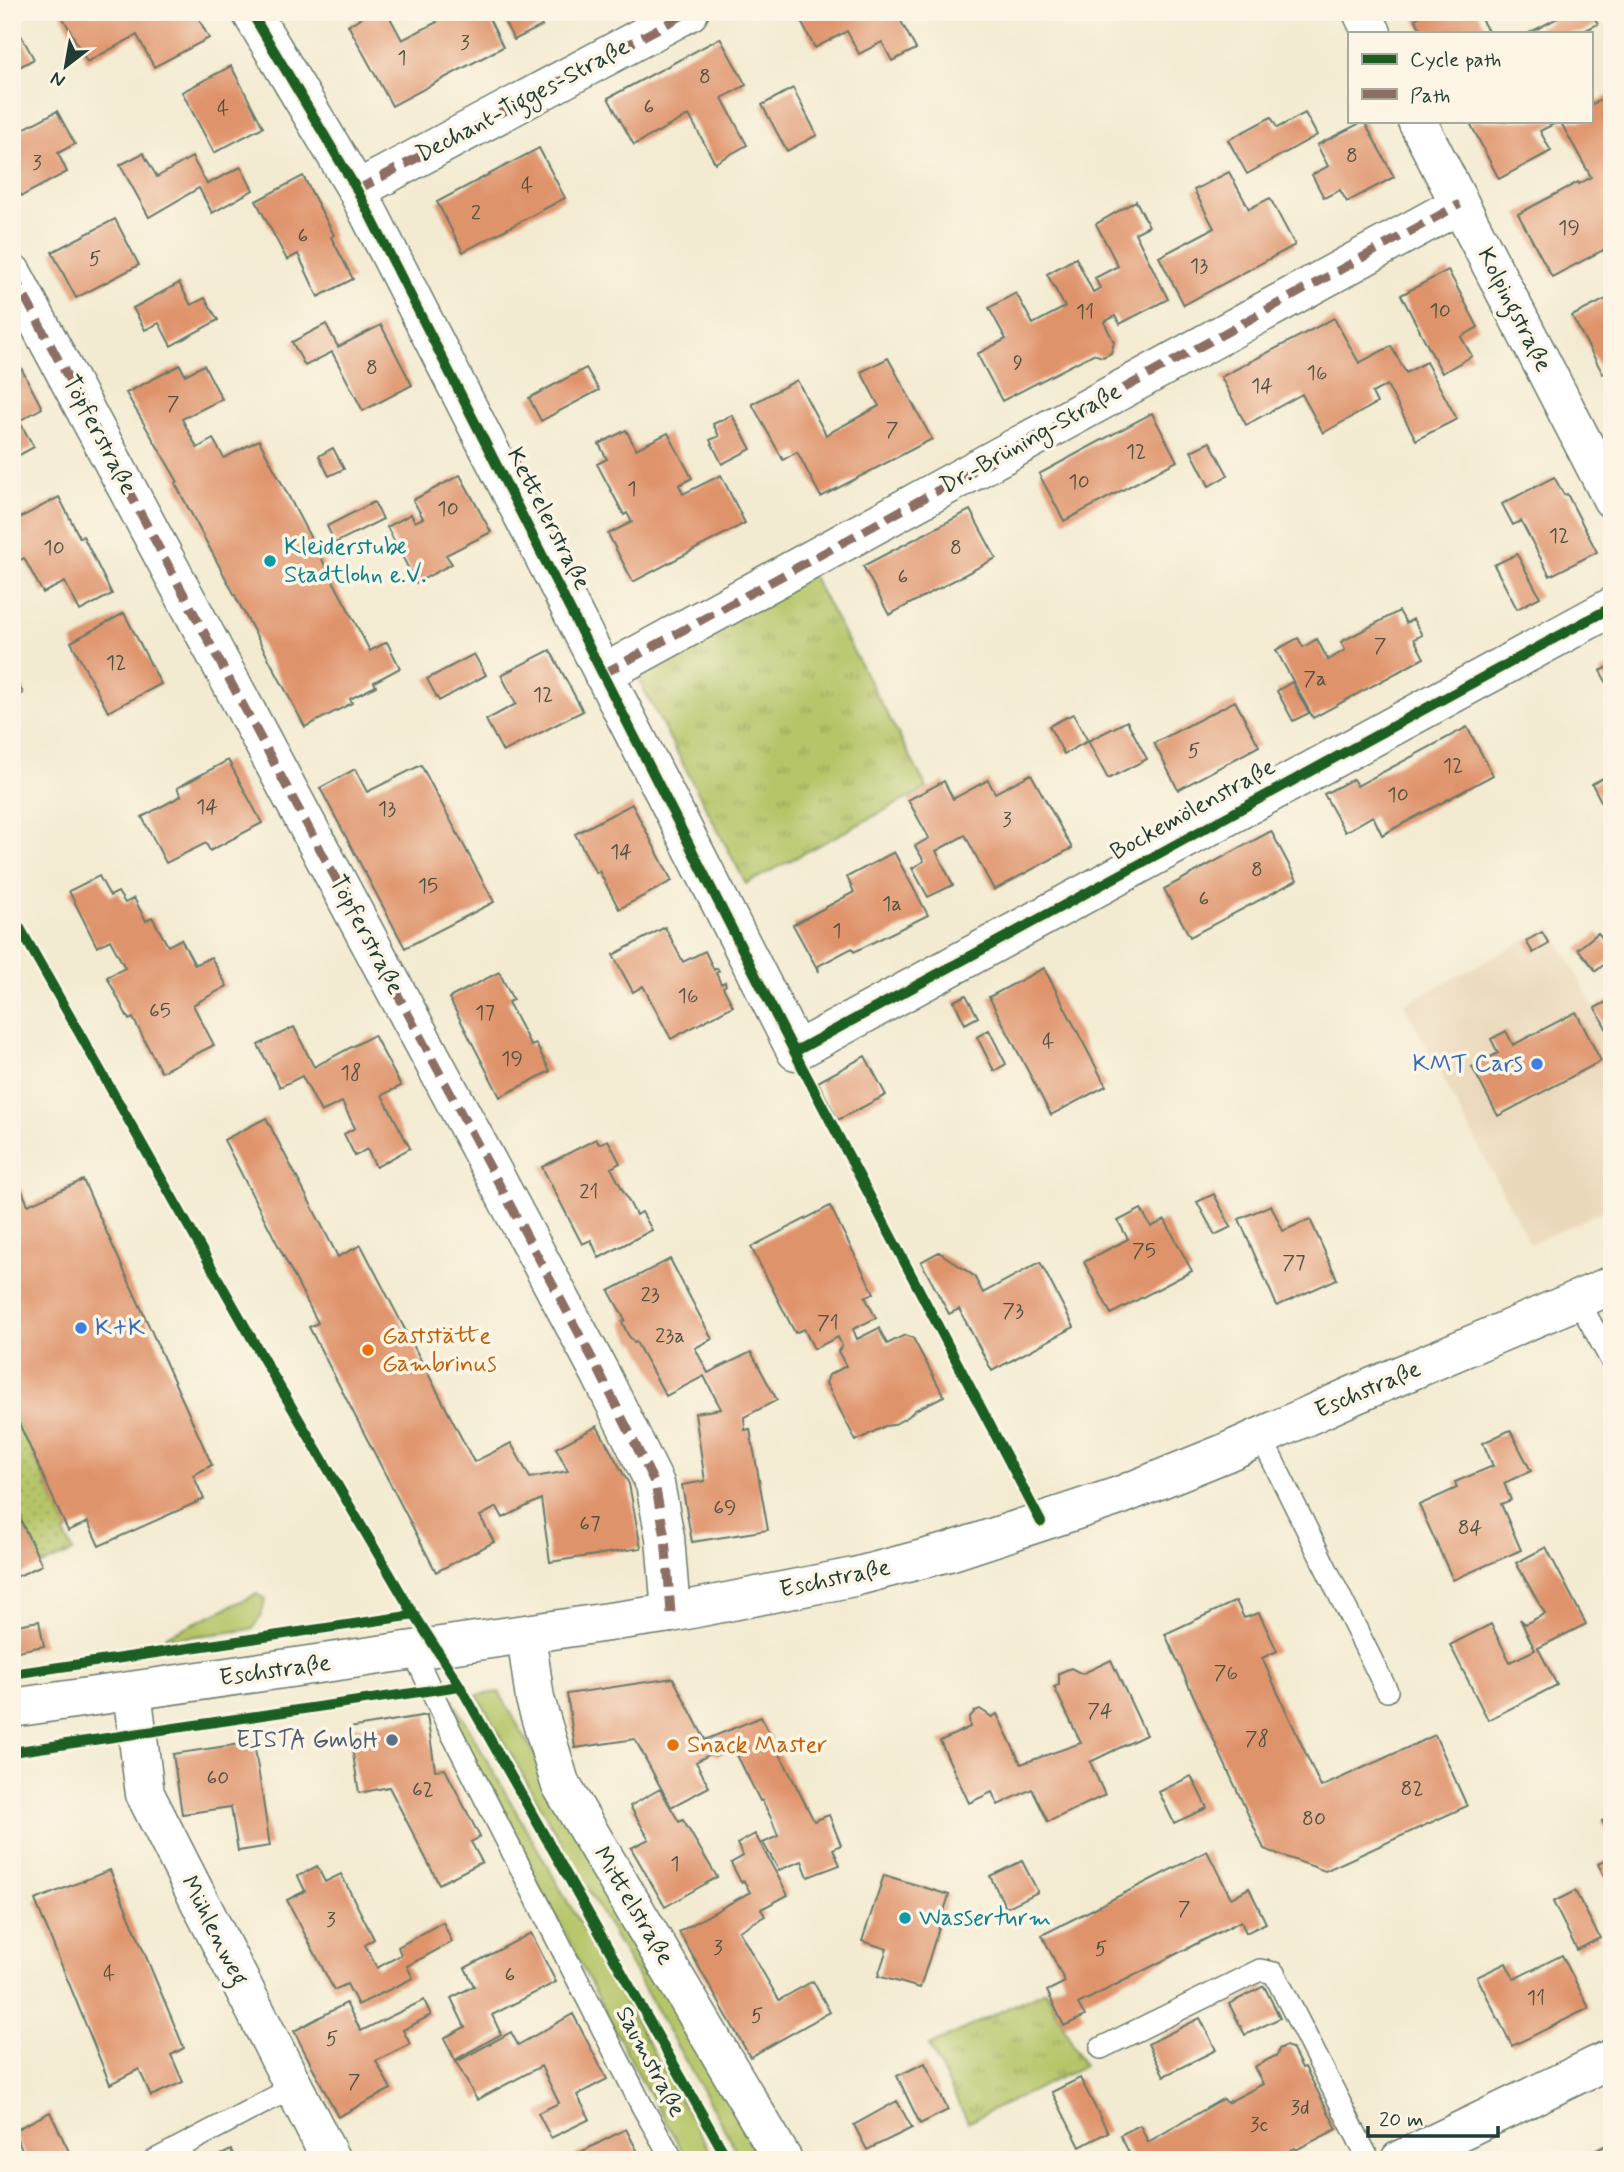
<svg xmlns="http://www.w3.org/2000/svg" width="1624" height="2172" font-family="Mynerve,sans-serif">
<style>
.built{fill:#ead8ba}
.grass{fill:#b5c568;stroke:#6a814e;stroke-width:2}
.park{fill:url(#park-tufts);stroke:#6a814e;stroke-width:2}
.garden{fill:url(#garden-dots);stroke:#6a814e;stroke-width:2}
.building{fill:#df936b}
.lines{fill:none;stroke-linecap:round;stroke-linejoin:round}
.service-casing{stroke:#697a6b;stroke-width:24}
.minor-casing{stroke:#697a6b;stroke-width:41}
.secondary-casing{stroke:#697a6b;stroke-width:41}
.service{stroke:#fff;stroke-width:21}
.minor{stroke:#fff;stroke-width:38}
.secondary{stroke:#fff;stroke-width:38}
.quiet{stroke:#8d6e63;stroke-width:9;stroke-dasharray:18 9;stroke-linecap:butt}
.cycleway-casing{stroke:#fcf5e5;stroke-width:15}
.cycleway{stroke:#1b5e20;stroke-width:10}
.culture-dot{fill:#0f9aa8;stroke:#fcf5e5;stroke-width:2.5}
.shop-dot{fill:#3f7fe0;stroke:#fcf5e5;stroke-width:2.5}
.food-dot{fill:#e8710a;stroke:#fcf5e5;stroke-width:2.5}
.service-dot{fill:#5c6f8a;stroke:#fcf5e5;stroke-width:2.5}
.labels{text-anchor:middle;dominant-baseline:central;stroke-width:7;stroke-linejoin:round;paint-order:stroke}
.number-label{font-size:21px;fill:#4f5242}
.street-label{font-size:24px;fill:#1f3d34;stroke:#fcf5e5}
.culture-label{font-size:24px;fill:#0d838f;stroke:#fcf5e5;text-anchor:start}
.shop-label{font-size:24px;fill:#366cbe;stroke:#fcf5e5;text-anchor:end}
.food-label{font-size:24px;fill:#c56008;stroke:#fcf5e5;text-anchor:start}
.service-label{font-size:24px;fill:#4e5e75;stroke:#fcf5e5;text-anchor:end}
</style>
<defs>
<pattern id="park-tufts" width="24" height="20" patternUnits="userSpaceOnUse" patternTransform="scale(1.75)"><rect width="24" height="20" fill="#b5c568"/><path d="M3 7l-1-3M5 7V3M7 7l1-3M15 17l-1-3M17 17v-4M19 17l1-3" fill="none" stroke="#93a156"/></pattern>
<pattern id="garden-dots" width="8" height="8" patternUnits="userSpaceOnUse" patternTransform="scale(1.75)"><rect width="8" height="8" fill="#b5c568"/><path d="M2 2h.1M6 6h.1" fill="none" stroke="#93a156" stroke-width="1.8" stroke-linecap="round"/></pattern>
</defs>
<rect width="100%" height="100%" fill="#fcf5e5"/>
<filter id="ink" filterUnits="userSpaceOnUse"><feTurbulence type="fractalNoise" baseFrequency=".0143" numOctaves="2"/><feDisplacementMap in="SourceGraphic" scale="14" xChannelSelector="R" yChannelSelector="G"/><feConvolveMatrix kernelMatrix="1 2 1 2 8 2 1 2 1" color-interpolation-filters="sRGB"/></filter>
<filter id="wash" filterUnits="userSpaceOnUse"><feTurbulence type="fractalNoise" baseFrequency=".00686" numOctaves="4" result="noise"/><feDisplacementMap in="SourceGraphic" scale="28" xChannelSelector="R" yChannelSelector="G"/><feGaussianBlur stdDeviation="1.57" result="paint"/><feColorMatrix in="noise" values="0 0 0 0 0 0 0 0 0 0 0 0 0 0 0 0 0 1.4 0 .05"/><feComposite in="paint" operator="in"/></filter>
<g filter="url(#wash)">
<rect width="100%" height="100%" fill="#f3ebd1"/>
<path class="built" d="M1551,927L1612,1041V1207L1530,1244L1404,1004Z"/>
<path class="grass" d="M257,1594L265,1599C264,1611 260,1619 253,1629L164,1640L166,1636Z
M499,1692L765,2160H742L477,1695Z
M452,1699L715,2160H688L643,2083L442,1700Z"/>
<path class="park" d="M811,573L927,788L746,884L640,682L638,671Z
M1045,1990L1084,2066L968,2122L929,2046Z"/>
<path class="garden" d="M12,1408L68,1531L64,1533L73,1552L42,1565L12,1502Z"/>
<g id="blocks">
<path class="building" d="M60,12H195L209,38L154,67L137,35L87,62Z
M372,12H387L402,40L437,22L432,12H486L503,47L392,106L348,25Z
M499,12H535L542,26L514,40Z
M796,12H896L916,49L892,61L882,42L859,54L847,31L815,48Z
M1427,12H1477L1489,33H1423L1415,19Z
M1569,12H1591L1598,24L1580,33H1529Z
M12,19L34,59L12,71Z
M720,38L746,85L722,98L747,145L715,163L689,115L634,145L608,98Z
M231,66L263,127L214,153L182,92Z
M793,88L817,135L787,151L762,105Z
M1612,94V268L1603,250L1552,277L1518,214L1578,182L1579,184L1591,177L1560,121H1591V105Z
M57,111L75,144L58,153L67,172L22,196L12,179V135Z
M1305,113L1317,135L1247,174L1228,140L1271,117L1277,128Z
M1364,121L1394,177L1347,202L1340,190L1324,198L1312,175L1328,166L1317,145Z
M1469,121H1553L1554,124L1540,131L1551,151L1499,179Z
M539,148L565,198L463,252L437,202Z
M143,153L157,177L192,157L207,184L241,167L253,190L212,213L199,188L149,217L120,165Z
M1229,172L1249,209L1270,198L1295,245L1184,305L1159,257L1214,228L1194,190Z
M303,176L334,235L331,237L353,279L318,297L298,254L287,260L256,201Z
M1136,201L1149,226L1135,233L1168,299L1120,324L1115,316L1104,322L1114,342L1111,353L1103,357L1093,354L1002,401L977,354L1006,339L989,308L1016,293L1033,324L1065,307L1047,274L1076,258L1093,292L1100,288L1095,278L1118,266L1096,224Z
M115,219L139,265L76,298L52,252Z
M1448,270L1478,327L1461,337L1472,356L1442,373L1401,295Z
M179,283L191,305L205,298L218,320L171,346L159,323L145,330L133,308Z
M1612,296V369L1603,374L1572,316Z
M1334,318L1359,363L1391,346L1406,373L1426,362L1457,419L1416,440L1387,385L1372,393L1377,403L1323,433L1302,394L1246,425L1221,377Z
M326,324L338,347L381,325L412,385L363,411L332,352L305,366L292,342Z
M888,358L932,439L821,497L797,452L783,460L752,404L797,380L826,435L879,406L861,372Z
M18,362L42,408L19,421L34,447L12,459V365Z
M180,365L185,375L204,365L222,399L182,419L197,448L213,439L224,458L259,440L370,651L387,642L400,668L374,682L376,686L350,699L352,703L305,727L175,483L178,482L126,393Z
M586,368L599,390L541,421L529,398Z
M1152,413L1177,461L1064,521L1039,474Z
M732,415L751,449L722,464L710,440L719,436L713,424Z
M626,430L636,449L668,433L692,478L679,485L683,494L721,475L745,523L633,582L608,534L632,522L627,513L624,515L597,464L607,459L599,444Z
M1210,442L1228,475L1209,486L1191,451Z
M333,448L344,469L329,476L319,456Z
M460,475L491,532L446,555L452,564L416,583L387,527L411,514L415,522L423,518L413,500Z
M1554,477L1564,495L1567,494L1597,552L1550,576L1521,521L1513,525L1502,504Z
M59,497L80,538L83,536L112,594L80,611L65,582L43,593L24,558L12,564V522Z
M374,502L383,519L335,543L327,526Z
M970,510L996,558L889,615L863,566Z
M1517,554L1540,597L1517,609L1494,565Z
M1399,611L1406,623L1413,619L1422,635L1414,639L1424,658L1313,718L1276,650L1298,638L1303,647L1317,639L1328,660L1345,650L1341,642Z
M124,613L161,684L108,712L71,642Z
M550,650L583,711L503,752L486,720L516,704L501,675Z
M474,654L486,675L439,701L427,679Z
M1612,665V692L1600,671Z
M12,672L23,693L12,699Z
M1292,682L1309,713L1293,721L1277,691Z
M1235,701L1259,746L1178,790L1154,743Z
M1073,714L1088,741L1064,754L1049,726Z
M1127,721L1147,759L1108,779L1088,741Z
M1467,727L1493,775L1382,835L1373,816L1345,832L1324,794L1353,779L1357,786Z
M228,760L262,823L210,851L206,843L166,863L142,817L181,796L177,788Z
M421,765L494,902L405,948L320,788L355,769L367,792Z
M1612,773V822L1592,784Z
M1031,774L1072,848L994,890L965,835L936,851L953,885L928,897L912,868L924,861L915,846L929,838L908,800L944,781L953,799L988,780L995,793Z
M632,804L672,881L619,909L599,871L596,873L575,834Z
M1271,831L1297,880L1190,937L1164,889Z
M894,852L928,915L854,952L852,948L818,966L819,972L793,925L854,892L847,877Z
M99,876L110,896L118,892L125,903L134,898L146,921L152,917L168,946L181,939L195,965L211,957L227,986L193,1005L214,1045L161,1072L133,1018L129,1020L107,977L125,968L110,940L97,947L69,891Z
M665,927L683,962L705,951L714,970L717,968L719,971L716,973L721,984L725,982L726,985L723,987L733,1006L671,1039L643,986L633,992L613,955Z
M1542,932L1549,944L1533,953L1526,941Z
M1598,933L1612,949V958L1596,971L1578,949Z
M1044,968L1106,1086L1051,1115L989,997Z
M499,972L513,1000L508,1002L531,1046L536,1044L550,1071L500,1097L449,998Z
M966,995L978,1017L965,1024L954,1001Z
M1612,999V1039L1595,1008Z
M1576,1012L1601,1061L1498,1116L1472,1067L1498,1053L1491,1039L1506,1031L1513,1045Z
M294,1027L314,1067L374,1035L401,1086L382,1095L410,1148L376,1167L367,1149L355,1156L344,1134L355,1128L342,1102L321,1112L302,1076L280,1087L258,1045Z
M989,1030L1006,1064L994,1071L977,1037Z
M865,1056L886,1095L838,1120L818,1082Z
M266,1118L338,1257L361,1245L474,1462L511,1443L530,1478L568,1471L556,1448L597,1426L629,1484L641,1548L550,1562L541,1499L503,1518L497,1507L480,1516L494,1542L436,1572L309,1327L318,1323L224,1140Z
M596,1139L599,1144L608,1140L620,1163L611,1168L636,1215L642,1212L652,1230L599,1258L591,1240L582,1244L542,1167Z
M83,1180L212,1465L193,1475L204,1499L99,1546L88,1522L68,1531L12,1408V1191L21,1188L28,1205Z
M1214,1194L1231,1227L1215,1235L1197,1202Z
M1271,1205L1283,1231L1310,1219L1337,1279L1277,1306L1239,1219Z
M830,1206L874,1293L865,1297L876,1318L853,1329L857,1339L879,1328L887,1344L905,1335L913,1338L944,1396L915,1410L909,1416L893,1425L885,1426L856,1441L826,1383L829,1375L846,1366L838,1351L842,1346L838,1337L814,1349L804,1329L795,1333L751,1247Z
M1141,1209L1151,1227L1165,1220L1192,1271L1111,1314L1084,1262L1128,1239L1118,1221Z
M939,1252L974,1276L983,1293L1040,1262L1074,1327L992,1371L959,1309L949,1314L921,1262Z
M670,1259L712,1339L695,1348L708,1373L751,1352L777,1400L744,1417L745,1430L750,1429L768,1530L692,1542L682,1485L705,1481L695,1413L721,1409L704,1376L666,1396L636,1342L634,1343L627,1333L622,1322L625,1320L609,1291Z
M1510,1430L1531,1471L1504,1483L1511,1500L1501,1504L1521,1550L1453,1580L1419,1505L1457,1488L1455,1482L1493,1466L1483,1443Z
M12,1502L42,1565L12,1579Z
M1546,1547L1586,1624L1538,1648L1557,1685L1488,1720L1450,1645L1491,1624L1510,1662L1535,1650L1520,1619L1525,1624L1545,1614L1516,1563Z
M1236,1601L1244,1618L1259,1613L1277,1651L1262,1658L1321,1787L1435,1735L1467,1806L1325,1871L1264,1849L1165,1634Z
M39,1621L44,1646L12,1652V1626Z
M1111,1660L1146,1735L1090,1762L1105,1795L1048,1822L1032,1789L998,1805L992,1792L969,1803L940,1741L970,1727L969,1718L975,1711L980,1709L992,1717L997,1714L1021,1764L1081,1743L1054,1687L1059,1685V1673L1071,1668L1082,1674Z
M673,1678L712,1753L696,1762L709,1787L671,1807L635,1739L575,1748L567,1694Z
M427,1715L435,1770L445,1769L480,1837L471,1842L482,1862L439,1884L389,1787L359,1793L349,1728Z
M761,1717L814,1821L829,1815L841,1845L833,1849L840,1865L808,1877L802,1861L779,1870L763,1843L778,1836L771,1818L762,1800L760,1801L734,1749L715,1756L707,1739Z
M254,1742L270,1846L238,1851L231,1807L182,1814L173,1754Z
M1191,1776L1207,1808L1174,1823L1159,1792Z
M660,1789L679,1822L683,1820L717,1877L665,1907L631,1848L649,1839L630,1806Z
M1612,1816V1840L1602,1821Z
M755,1834L788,1895L761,1909L765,1916L739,1931L779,2000L813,1981L830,2012L750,2057L679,1932L750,1892L744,1881L741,1882L731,1863L743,1856L737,1844Z
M1207,1851L1231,1898L1249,1888L1266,1923L1246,1933L1241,1921L1078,2004L1085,2016L1064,2026L1047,1991L1065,1982L1042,1935Z
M1612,1857V1891L1598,1864Z
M1022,1861L1038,1892L1006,1908L990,1876Z
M317,1866L325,1882L341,1874L374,1939L365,1945L377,1968L401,1955L398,1947L443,1922L452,1942L407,1966L413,1978L358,2005L347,1984L334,1990L287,1900L305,1891L298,1876Z
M110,1870L184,2048L171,2055L183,2082L151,2096L139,2069L110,2084L35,1900Z
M884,1875L949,1895L920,1988L878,1976L887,1949L862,1941Z
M1575,1891L1600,1938L1577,1950L1553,1902Z
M531,1933L556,1982L492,2015L501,2034L455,2060L444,2038L465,2027L451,1998L474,1986L465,1968Z
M1562,1955L1589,2008L1512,2046L1477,1977L1506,1963L1514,1979Z
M1264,1986L1280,2018L1245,2035L1229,2004Z
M424,2000L431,2015L403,2030L410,2044L376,2061L391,2089L338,2117L294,2031L346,2003L361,2031Z
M573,2014L607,2079L577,2095L590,2119L551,2138L538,2113L559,2103L541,2066L477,2100L456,2062L511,2032L518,2045Z
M1200,2018L1216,2050L1164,2076L1148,2044Z
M1285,2046L1292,2048L1302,2068L1305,2067L1337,2129L1296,2150L1295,2148L1271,2160H1133L1120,2135L1140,2125L1148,2142L1221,2100L1224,2099L1227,2103L1263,2084L1254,2067L1277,2055L1279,2049Z
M925,2063L948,2110L920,2124L897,2076Z
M1080,2078L1108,2132L1080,2147L1052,2092Z
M897,2101L912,2128L867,2150L854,2125Z
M50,2112L73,2160H27L13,2131Z
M626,2129L642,2160H578L575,2155Z
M1612,2142V2160H1578Z
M231,2150L236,2160H211Z"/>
</g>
</g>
<g filter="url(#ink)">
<use href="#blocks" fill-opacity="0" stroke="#697a6b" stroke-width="2"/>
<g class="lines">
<defs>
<path id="service" d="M1578,1300L1612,1362
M1261,1437L1387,1691
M413,1651L444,1718L643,2108L673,2160
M1101,2048L1260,1970L1274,1973L1369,2160
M155,2160L294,2087"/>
<path id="minor" d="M251,12L357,190L796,1051L1612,607
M1362,12L1372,33
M1417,121L1612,499
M357,190L689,12
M12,273L600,1373L655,1484L665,1537L671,1613
M603,674L1460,204
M526,1635L535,1699L560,1783L783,2160
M132,1691L145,1794L331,2160
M1400,2160L1612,2058"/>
<path id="secondary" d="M12,1708L671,1613L854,1577L949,1552L1119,1496L1225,1453L1354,1395L1612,1285"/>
</defs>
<use href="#service" class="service-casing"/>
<use href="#minor" class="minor-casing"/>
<use href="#secondary" class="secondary-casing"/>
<use href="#service" class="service"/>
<use href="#minor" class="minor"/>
<use href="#secondary" class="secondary"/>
<path class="quiet" d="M357,190L689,12
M12,273L600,1373L655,1484L665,1537L671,1613
M603,674L1460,204"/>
<defs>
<path id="cycleway" d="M251,12L357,190L802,1067L1041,1522
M12,914L264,1360L405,1600L460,1686L728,2160
M796,1051L1612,607
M12,1674L415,1615
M12,1752L460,1686"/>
</defs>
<use href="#cycleway" class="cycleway-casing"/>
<use href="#cycleway" class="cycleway"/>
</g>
</g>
<g class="culture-dot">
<circle cx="270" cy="561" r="7"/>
<circle cx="905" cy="1918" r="7"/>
</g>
<g class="shop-dot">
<circle cx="1537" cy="1064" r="7"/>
<circle cx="81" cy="1328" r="7"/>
</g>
<g class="food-dot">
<circle cx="368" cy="1350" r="7"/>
<circle cx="673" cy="1745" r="7"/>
</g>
<circle class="service-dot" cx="392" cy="1740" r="7"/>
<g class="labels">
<g class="number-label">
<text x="465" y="43">3</text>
<text x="402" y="58">1</text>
<text x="705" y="77">8</text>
<text x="649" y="107">6</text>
<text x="223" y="109">4</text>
<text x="1352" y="156">8</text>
<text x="37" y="163">3</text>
<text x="527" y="186">4</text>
<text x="476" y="213">2</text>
<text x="1569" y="228">19</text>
<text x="303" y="236">6</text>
<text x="95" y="259">5</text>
<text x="1199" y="266">13</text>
<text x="1440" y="311">10</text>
<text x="1085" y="312">11</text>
<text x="1018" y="363">9</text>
<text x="372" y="368">8</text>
<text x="1317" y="373">16</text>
<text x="1262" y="386">14</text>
<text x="173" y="404">7</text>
<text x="892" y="430">7</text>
<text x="1136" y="452">12</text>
<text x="1079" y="482">10</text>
<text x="632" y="489">1</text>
<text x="448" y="509">10</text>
<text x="1559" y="536">12</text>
<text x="54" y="548">10</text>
<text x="956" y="548">8</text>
<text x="903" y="577">6</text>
<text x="1380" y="646">7</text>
<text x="116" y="663">12</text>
<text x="1315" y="679">7a</text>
<text x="543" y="695">12</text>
<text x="1194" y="751">5</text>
<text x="1453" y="766">12</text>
<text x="1398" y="795">10</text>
<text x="207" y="807">14</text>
<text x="387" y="809">13</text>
<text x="1007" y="820">3</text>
<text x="621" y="852">14</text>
<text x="1257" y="870">8</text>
<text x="428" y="886">15</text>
<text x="1204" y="899">6</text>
<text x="892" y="904">1a</text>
<text x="837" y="931">1</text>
<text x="688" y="996">16</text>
<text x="160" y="1011">65</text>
<text x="485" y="1013">17</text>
<text x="1048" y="1042">4</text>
<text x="512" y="1059">19</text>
<text x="351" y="1073">18</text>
<text x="589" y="1192">21</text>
<text x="1144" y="1251">75</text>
<text x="1294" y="1263">77</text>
<text x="650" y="1295">23</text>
<text x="1013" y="1311">73</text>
<text x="828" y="1323">71</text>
<text x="670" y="1336">23a</text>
<text x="725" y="1508">69</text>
<text x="590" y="1524">67</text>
<text x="1470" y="1528">84</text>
<text x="1226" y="1673">76</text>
<text x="1100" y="1711">74</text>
<text x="1257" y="1739">78</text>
<text x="218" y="1778">60</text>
<text x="1412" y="1789">82</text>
<text x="423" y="1790">62</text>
<text x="1314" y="1819">80</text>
<text x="675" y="1864">1</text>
<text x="1184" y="1909">7</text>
<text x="331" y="1920">3</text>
<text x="718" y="1948">3</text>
<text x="1101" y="1949">5</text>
<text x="109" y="1974">4</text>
<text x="510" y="1975">6</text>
<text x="1536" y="1998">11</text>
<text x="757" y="2016">5</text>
<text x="332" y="2039">5</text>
<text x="354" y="2082">7</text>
<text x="1300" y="2108">3d</text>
<text x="1259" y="2125">3c</text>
</g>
<g class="street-label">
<text transform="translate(523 101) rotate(-28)">Dechant-Tigges-Straße</text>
<text transform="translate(1514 310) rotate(63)">Kolpingstraße</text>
<text transform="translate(99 435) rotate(62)">Töpferstraße</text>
<text transform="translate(1031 439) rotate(-29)">Dr.-Brüning-Straße</text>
<text transform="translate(548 519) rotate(63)">Kettelerstraße</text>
<text transform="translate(1193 810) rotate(-29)">Bockemölenstraße</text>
<text transform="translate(366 935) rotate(62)">Töpferstraße</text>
<text transform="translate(1368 1390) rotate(-23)">Eschstraße</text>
<text transform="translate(835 1579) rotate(-12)">Eschstraße</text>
<text transform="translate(275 1671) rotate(-8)">Eschstraße</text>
<text transform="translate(633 1906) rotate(59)">Mittelstraße</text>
<text transform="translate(214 1931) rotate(63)">Mühlenweg</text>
<text transform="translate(650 2062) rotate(62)">Saumstraße</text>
</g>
<g class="culture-label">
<text x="284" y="547">Kleiderstube<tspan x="284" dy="28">Stadtlohn e.V.</tspan></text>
<text x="919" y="1918">Wasserturm</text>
</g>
<g class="shop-label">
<text x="1523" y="1064">KMT Cars</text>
<text x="95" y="1328" text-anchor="start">K+K</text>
</g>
<g class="food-label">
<text x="382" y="1336">Gaststätte<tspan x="382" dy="28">Gambrinus</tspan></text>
<text x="687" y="1745">Snack Master</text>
</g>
<g class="service-label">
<text x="378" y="1740">EISTA GmbH</text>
</g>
</g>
<rect width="1624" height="2172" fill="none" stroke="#fcf5e5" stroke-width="42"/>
<rect x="1348" y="32" width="245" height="91" fill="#fcf5e5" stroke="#a4ab9e" stroke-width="2"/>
<rect x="1362" y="54" width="35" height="10" fill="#1b5e20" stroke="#a4ab9e" stroke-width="2"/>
<text x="1410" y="66" font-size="21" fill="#1f3d34">Cycle path</text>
<rect x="1362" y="89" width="35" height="10" fill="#8d6e63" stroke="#a4ab9e" stroke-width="2"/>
<text x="1410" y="102" font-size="21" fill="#1f3d34">Path</text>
<g transform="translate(66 66) rotate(211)" stroke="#fcf5e5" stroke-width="5" paint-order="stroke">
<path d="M0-5L12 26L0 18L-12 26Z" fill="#1f3d34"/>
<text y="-10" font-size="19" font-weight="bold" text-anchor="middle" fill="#1f3d34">N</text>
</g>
<path d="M1368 2126v10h130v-10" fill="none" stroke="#1f3d34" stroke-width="3.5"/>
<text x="1379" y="2126" font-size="21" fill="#1f3d34" stroke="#fcf5e5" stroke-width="5" paint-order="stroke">20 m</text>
</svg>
